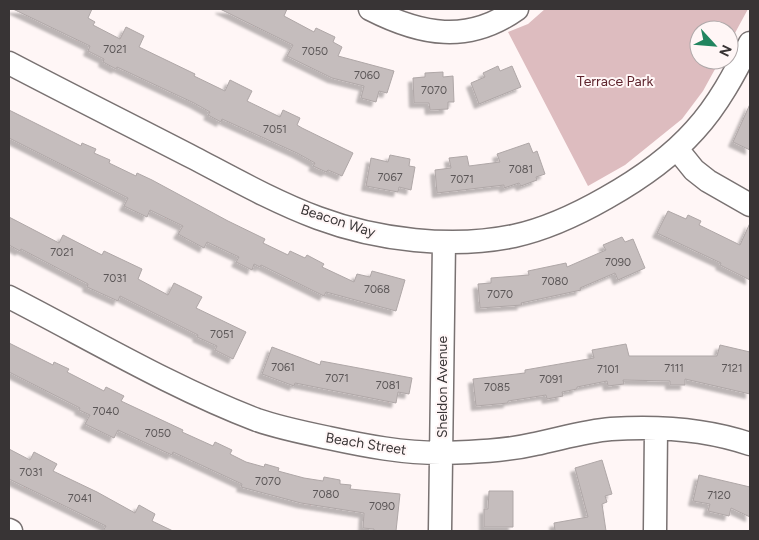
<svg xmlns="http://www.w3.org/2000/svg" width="759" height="540" font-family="Figtree,sans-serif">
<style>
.green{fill:#ddbcbf}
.building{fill:#c5bdbd;stroke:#afa7a7;filter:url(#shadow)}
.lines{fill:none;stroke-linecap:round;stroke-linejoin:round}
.minor-casing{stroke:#797272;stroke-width:25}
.minor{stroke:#fff;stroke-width:22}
.labels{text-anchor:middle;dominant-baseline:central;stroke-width:4;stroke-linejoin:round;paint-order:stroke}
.number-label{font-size:11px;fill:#5b5657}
.park-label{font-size:14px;fill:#5e242d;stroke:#fff6f6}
.street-label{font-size:14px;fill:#383435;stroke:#fff6f6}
</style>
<defs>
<filter id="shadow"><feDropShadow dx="-4.5" dy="4.5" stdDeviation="1" flood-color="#0004"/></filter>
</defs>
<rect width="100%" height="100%" fill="#fff6f6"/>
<path class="green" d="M545,9H748L729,44V30H699V60H720L703,91L682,119L625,165L588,186L508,32L528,24Z"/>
<path class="building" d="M13,9H92L88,18L95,22L93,25L120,39L126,27L144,36L139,47L195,74L194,76L225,91L230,80L252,91L247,101L280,117L283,110L300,118L297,125L302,128L353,153L342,176L328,170L326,172L313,166L315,163L297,153L222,119L221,122L208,115L210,112L194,103L117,67L116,69L103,62L104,59L88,51L90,46Z
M220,9H287L284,16L314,32L316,28L335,37L333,42L342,47L338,56L394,71L387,93L379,91L376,102L361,98L364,86L332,78L287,56L293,45Z
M498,66L500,71L512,66L521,87L479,104L471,83L485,77L483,73Z
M443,72V77L453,76L454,102H448V109L430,110L429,103H414L413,78L425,77V73Z
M750,104V150L733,142Z
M9,110L81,146L82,143L96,149L94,153L110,160L109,163L136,176L137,173L152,180L228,221L265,239L263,243L288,255L290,251L305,258L307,255L324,264L322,267L354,282L357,274L370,277L372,271L405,280L396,311L326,292L324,296L261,265L260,267L254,264L252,270L236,262L239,257L207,242L204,248L178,234L183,226L150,210L147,217L124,206L128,198L9,138Z
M529,143L533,153L537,151L545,174L536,177L537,180L521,186L519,183L504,188V185L437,193L435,170L451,168L449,158L467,156L469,166L500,162L497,154Z
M390,155L410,159L409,166L415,167L411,190L399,187L398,192L366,186L371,158L388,162Z
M668,211L686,219L688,215L701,221L699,225L740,245L750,223V280L720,265L721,263L657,233Z
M9,217L59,243L63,235L102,255L104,251L142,269L138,279L168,295L174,283L202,297L196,308L246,332L233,359L215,350L217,346L197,337L198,335L120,296L118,301L87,287L88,284L21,249L20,251L9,245Z
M622,237L625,242L633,239L645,268L618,280L615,273L580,288L581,290L521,303L522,305L480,308L478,284L491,283V278L529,275L528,271L566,263L567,267L606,250L603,245Z
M9,343L53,365L54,362L69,369L67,372L104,391L106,387L124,396L121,401L183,430L182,432L213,446L215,442L232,450L230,454L246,462L264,467L265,464L279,468L278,471L304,478L323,481L324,477L340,480V484L351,485L350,489L400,494L396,531H374V529L363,528L364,513L301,503L241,487L242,484L173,452L172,455L118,430L114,438L85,424L90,415L79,410L80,408L9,372Z
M626,344L629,356H717L720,345L750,352V394L685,379V385H670V381L623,380L624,384L608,386L607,381L577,387V389L562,392L563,396L547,399L546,395L508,401V403L476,406L473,379L525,373V370L594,358L592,350Z
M272,347L320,365L321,361L412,378L409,394L398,392L396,403L295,383L294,386L262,374Z
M9,449L30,460L34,452L57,464L53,471L97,492L135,513L139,505L155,514L152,521L173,531H103L106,526L9,479Z
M602,460L612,494L605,496L607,502L602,504L606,531H555L554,523L588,517L575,468Z
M699,475L750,487V517L731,508L729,516L708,511L710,504L693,501Z
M489,491H513V527H484V509H488Z"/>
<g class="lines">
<defs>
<path id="minor" d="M370,9C421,35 468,44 517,9
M9,63C70,95 132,126 194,158C234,179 275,202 318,218C377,240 452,249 514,236C546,229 578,214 606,198C638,180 670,158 695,130C718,105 735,73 750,43
M677,149L694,170L708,181L750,205
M9,297C89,338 173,388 257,420C280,428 305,433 329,438C366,446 403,453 441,453C472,452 505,451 535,444C560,439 585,431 611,429C658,426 706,429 750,444
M9,530L11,531
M440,531L444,242
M655,531L656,429"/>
</defs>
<use href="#minor" class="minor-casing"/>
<use href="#minor" class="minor"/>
</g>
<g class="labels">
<g class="number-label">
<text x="115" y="49">7021</text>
<text x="315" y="51">7050</text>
<text x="367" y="75">7060</text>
<text x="434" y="90">7070</text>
<text x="275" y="129">7051</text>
<text x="521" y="169">7081</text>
<text x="390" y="177">7067</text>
<text x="462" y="179">7071</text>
<text x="62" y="252">7021</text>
<text x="618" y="262">7090</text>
<text x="115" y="278">7031</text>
<text x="555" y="281">7080</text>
<text x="377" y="289">7068</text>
<text x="500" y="294">7070</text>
<text x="222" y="334">7051</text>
<text x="283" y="367">7061</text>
<text x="674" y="368">7111</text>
<text x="732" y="368">7121</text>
<text x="608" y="369">7101</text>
<text x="337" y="378">7071</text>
<text x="551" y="379">7091</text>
<text x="388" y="385">7081</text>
<text x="497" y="387">7085</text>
<text x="106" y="411">7040</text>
<text x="158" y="433">7050</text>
<text x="31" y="472">7031</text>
<text x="268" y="481">7070</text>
<text x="326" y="494">7080</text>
<text x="719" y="495">7120</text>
<text x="80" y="498">7041</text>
<text x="382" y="506">7090</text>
</g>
<g class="park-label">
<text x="615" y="81">Terrace Park</text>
</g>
<g class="street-label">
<text transform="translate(338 221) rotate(18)">Beacon Way</text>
<text transform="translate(442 387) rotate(-90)">Sheldon Avenue</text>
<text transform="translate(366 444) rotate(9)">Beach Street</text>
</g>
</g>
<rect width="759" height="540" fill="none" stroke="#383435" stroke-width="20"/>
<g transform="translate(714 45) rotate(116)"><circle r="24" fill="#fff6f6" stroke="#afa8a9"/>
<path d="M0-4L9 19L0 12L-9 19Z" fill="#21855f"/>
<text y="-8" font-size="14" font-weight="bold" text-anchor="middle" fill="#383435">N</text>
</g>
</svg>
